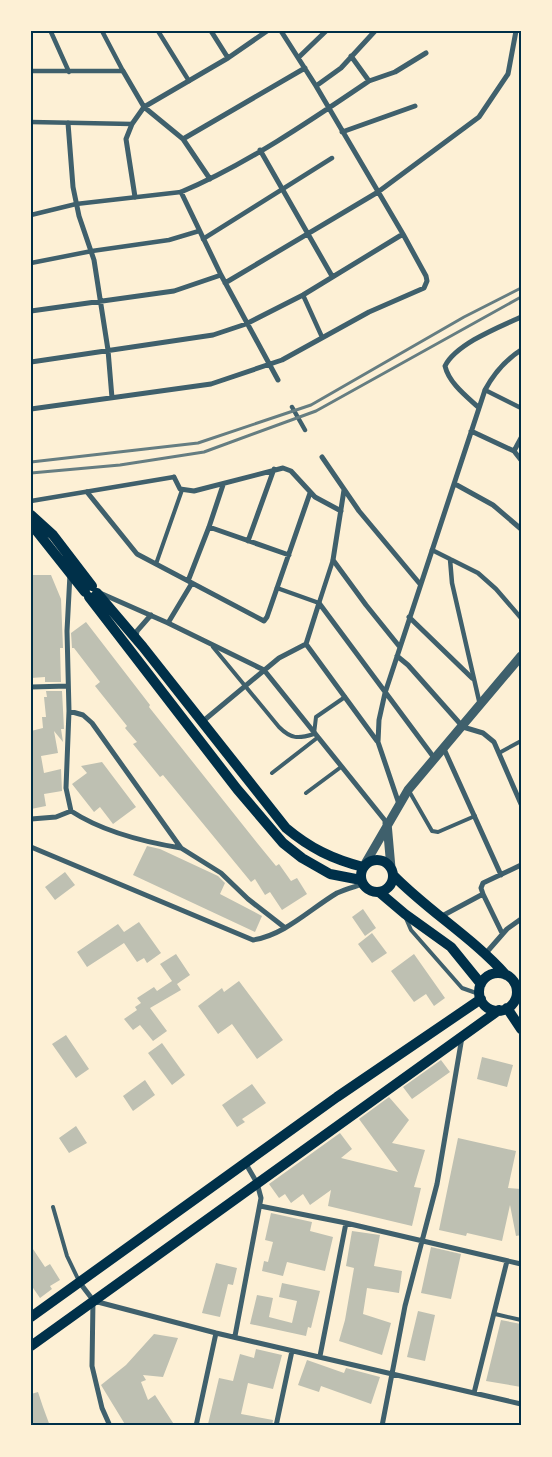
<svg xmlns="http://www.w3.org/2000/svg" width="552" height="1457" font-family="Quicksand,sans-serif">
<style>
.building{fill:#bec0b2}
.lines{fill:none;stroke-linecap:round;stroke-linejoin:round}
.service{stroke:#3f606c;stroke-width:4}
.pedestrian{stroke:#3f606c;stroke-width:4.5}
.minor{stroke:#3f606c;stroke-width:5}
.tertiary{stroke:#3f606c;stroke-width:9}
.secondary{stroke:#003049;stroke-width:10}
.rail{stroke:#657d81;stroke-width:3}
.neatline{fill:none;stroke:#003049;stroke-width:2}
</style>
<rect width="100%" height="100%" fill="#fdf0d5"/>
<path class="building" d="M31,575H51L61,599L63,648H60L61,682H45V677L31,678Z
M86,622L150,705L149,707L258,844L276,866L279,864L291,881L297,878L307,894L282,910L270,892L265,895L255,879L251,882L163,775L160,777L133,744L137,742L125,728L127,726L95,686L100,682L74,648H72L71,633Z
M46,691H62L64,729H61L63,742L54,731L58,753L41,756L44,773L61,769L62,791L44,794L46,806L31,809V731L43,728L42,717H46L44,697H47Z
M102,762L136,807L113,824L100,807L94,812L72,784L87,773L81,766Z
M147,846L160,849L218,876L225,883L220,894L262,916L255,932L133,875Z
M65,872L75,885L55,900L45,887Z
M363,909L376,928L365,936L352,917Z
M139,922L161,953L147,963L144,958L137,962L124,943L87,967L77,952L118,924L124,932Z
M372,933L387,953L372,963L358,944Z
M176,954L190,975L177,984L181,990L150,1008L167,1031L153,1041L140,1025L133,1030L124,1019L137,1010L135,1007L141,1003L137,998L154,987L157,991L172,981L160,964Z
M414,954L445,998L434,1006L426,994L414,1002L391,971Z
M239,981L283,1040L257,1059L232,1024L218,1034L198,1006L222,988L224,992Z
M66,1035L89,1069L76,1078L52,1044Z
M162,1043L185,1075L172,1085L148,1053Z
M482,1057L513,1065L507,1087L477,1079Z
M441,1060L450,1072L412,1099L403,1087Z
M145,1080L155,1095L133,1111L123,1096Z
M252,1084L266,1103L242,1119L245,1122L237,1127L222,1105Z
M389,1097L409,1120L392,1143L425,1150L414,1187L421,1188L412,1226L328,1206L331,1190L310,1205L303,1194L291,1203L285,1194L279,1198L269,1184L340,1133L352,1149L341,1158L398,1172L359,1119Z
M76,1126L87,1143L69,1153L59,1138Z
M458,1138L516,1151L508,1188L521,1189V1235L516,1236L510,1205L502,1241L467,1233L466,1236L439,1230Z
M271,1213L312,1222L310,1231L333,1237L325,1271L287,1262L283,1276L262,1271L264,1261L268,1262L273,1242L265,1240Z
M352,1231L380,1235L374,1266L402,1271L399,1293L367,1288L363,1314L391,1323L382,1355L339,1341L345,1320L354,1268L346,1266Z
M31,1246L45,1267L50,1264L60,1280L50,1286L52,1289L40,1298L31,1285Z
M431,1247L461,1254L451,1299L421,1293Z
M216,1263L237,1268L233,1285L228,1284L220,1317L202,1313Z
M282,1283L320,1291L311,1328L308,1327L306,1336L250,1324L257,1295L273,1298L269,1317L292,1323L297,1301L279,1297Z
M418,1311L435,1315L425,1361L407,1357Z
M501,1320L521,1324V1387L486,1381Z
M154,1334L178,1338L163,1377L143,1375L146,1380L141,1382L148,1400L155,1395L175,1426H126L101,1385L126,1365Z
M256,1349L282,1355L273,1389L248,1383L241,1414L273,1420L272,1426L208,1424L219,1378L233,1381L240,1354L254,1358Z
M307,1360L344,1373L346,1368L380,1377L371,1404L321,1386L319,1392L298,1385Z
M38,1392L43,1407L50,1426H31V1394Z"/>
<g class="lines">
<path class="service" d="M156,564L182,490
M213,647L279,727C291,739 298,739 314,734L316,717L345,697
M499,753L521,741
M272,773L317,738
M409,791L432,831L438,832L475,816
M306,793L341,767
M405,916L411,930L462,988L479,994
M53,1207L67,1256L79,1281
M495,1314L521,1320"/>
<path class="pedestrian" d="M158,31L189,81
M51,32L69,72
M31,71H123L102,31
M31,122L132,124
M31,215L76,204L181,192
M203,239L332,158
M31,263L92,251L169,240L199,231
M303,295L322,337
M485,390L521,408
M292,407L305,430
M31,501L174,477
M432,550L478,573L496,589L521,618
M450,559L452,583L480,705
M277,588L319,603L333,560"/>
<path class="minor" d="M211,31L228,58
M299,57L326,31
M123,71L144,107L183,139L210,179
M369,81L395,72L426,53
M316,86L341,68L375,31
M68,123L73,187L79,216L94,260L108,350L112,398
M342,132L415,106
M183,139L305,68
M260,150L332,276
M135,197L126,139L132,124L144,107L228,58L267,31
M225,283L378,192L479,117L508,74L516,31
M31,311L174,291L221,275
M31,362L213,335L246,324L303,295L403,234
M278,380L221,275L181,192C244,166 313,119 369,81L351,56
M478,407C466,396 449,383 445,366C456,344 499,327 521,317
M31,409L211,384L282,360L369,312L424,288L427,281L426,276L403,234L316,86L281,31
M471,431L514,451L521,460
M514,451L521,438
M322,457L359,511L420,584
M174,477L180,489L194,491L283,468L291,471L315,497L341,511
M455,484L493,505L521,529
M344,490L333,560L366,605L399,646
M87,492L137,554L264,621L267,617L310,493
M209,527L289,555
M248,541L274,469
M188,581L209,527L223,485
M100,593L168,623L264,670L387,823
M319,603L435,759
M409,617L472,678
M168,623L192,583
M136,637L137,631L151,615
M306,644L377,741
M306,644L319,603
M397,656L408,665L463,727L483,733L494,742L521,804
M31,687L68,686
M69,711L67,631L70,574
M202,722L279,658L306,644
M444,749L501,875
M399,804L378,742L379,720L385,693L485,390C494,373 504,361 521,350
M31,819L56,817L71,811
M31,847L253,940C285,935 310,909 337,893C345,889 354,887 363,884
M181,848C144,842 103,832 71,811L66,788L69,711L83,715L92,723L181,848L221,873L248,899L284,927
M483,894L502,933
M442,916L483,894L481,888L483,883L521,865
M486,953L507,929L521,919
M260,1206L346,1223L521,1264
M80,1283L93,1300L92,1366L102,1408L110,1426
M94,1301L216,1333L521,1404
M235,1336L261,1198L257,1183L246,1164
M320,1356L346,1223
M474,1393L507,1261
M196,1426L216,1333
M276,1426L292,1351
M382,1426L405,1306L437,1184L462,1037"/>
<path class="tertiary" d="M387,823L391,868
M365,864L408,790L521,656"/>
<path class="secondary" d="M31,515L53,535L92,586
M31,524L85,592
M97,593L143,647L286,828C310,848 332,859 363,867
M89,597L237,789L283,843L302,858L330,874L361,880
M361 876a16 16 0 1 1 32 0a16 16 0 1 1-32 0Z
M393,875C428,911 472,937 506,975
M379,892L405,914L451,947L481,984
M479 992a19 19 0 1 1 38 0a19 19 0 1 1-38 0Z
M507,1008L521,1029
M31,1317L337,1097L481,999
M31,1346L499,1010"/>
<path class="rail" d="M31,462L198,443L311,405L464,317L521,288
M31,473L120,465L204,452L316,411L521,297"/>
</g>
<rect width="552" height="1457" fill="none" stroke="#fdf0d5" stroke-width="65"/>
<rect x="32" y="32" width="488" height="1392" class="neatline"/>
</svg>
